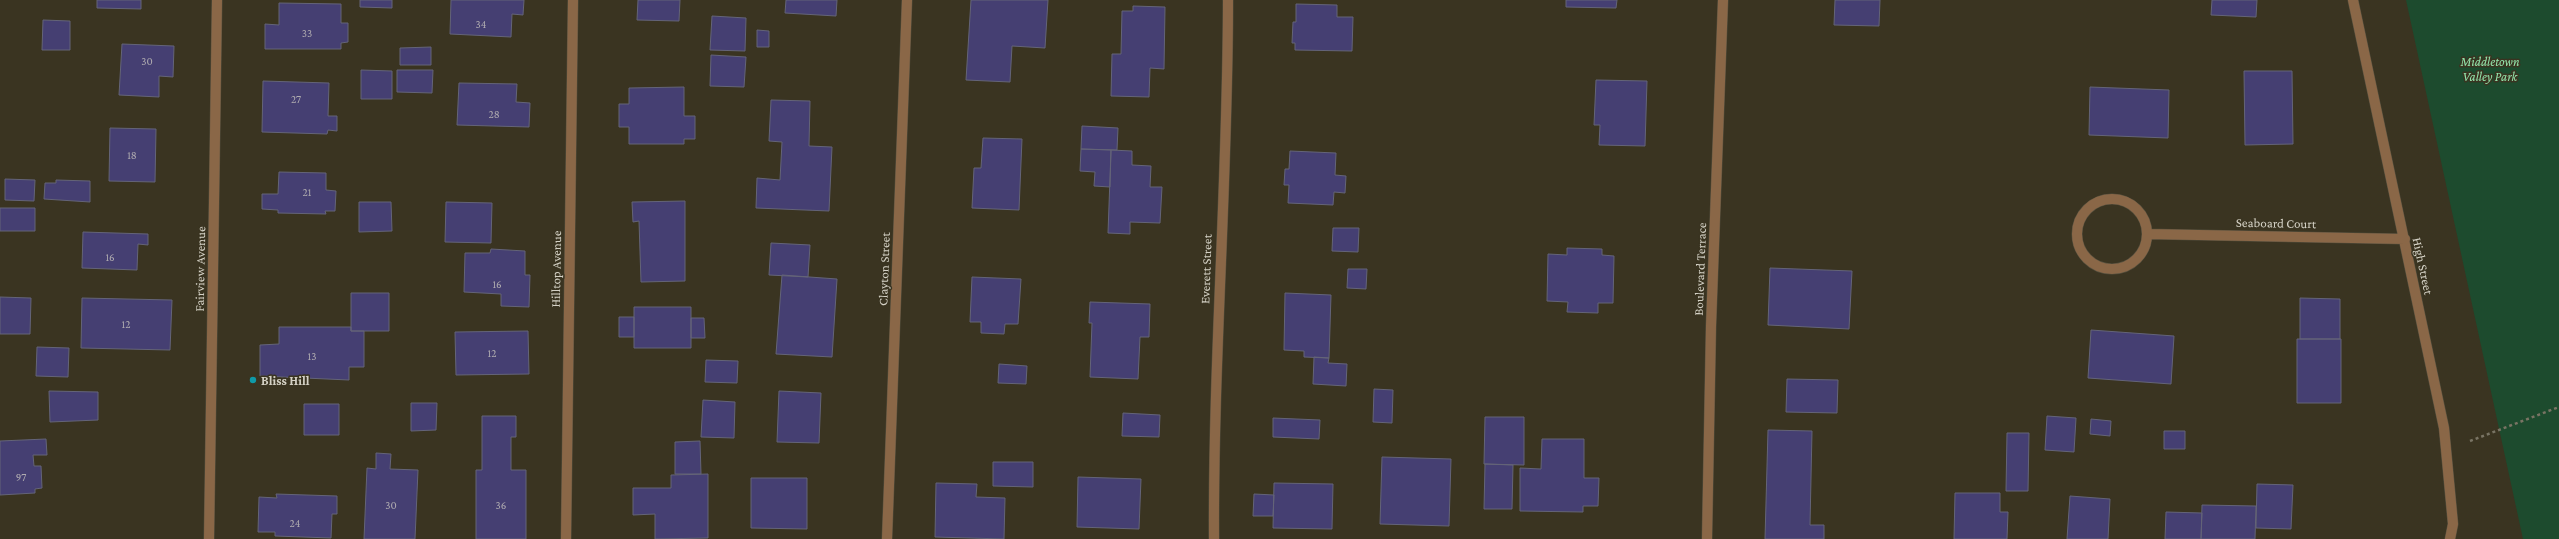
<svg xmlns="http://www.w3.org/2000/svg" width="2559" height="539" font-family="'Crimson Pro',serif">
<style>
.green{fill:#1d4b2e}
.building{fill:#453f72;stroke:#646478}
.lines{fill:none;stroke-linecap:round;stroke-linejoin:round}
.minor-casing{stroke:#56503f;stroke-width:11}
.path{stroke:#797464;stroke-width:2.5;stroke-dasharray:3 3;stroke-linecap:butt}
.minor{stroke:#8a6747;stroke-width:10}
.culture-dot{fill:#0f9aa8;stroke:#3a3421;stroke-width:1.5}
.labels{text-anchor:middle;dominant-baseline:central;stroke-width:3;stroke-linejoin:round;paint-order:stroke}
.number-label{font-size:11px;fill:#b0acb0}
.park-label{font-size:13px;font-style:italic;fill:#92e4ab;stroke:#3a3421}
.street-label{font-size:13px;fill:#d4d1c5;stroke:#3a3421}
.poi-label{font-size:13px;font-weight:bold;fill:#d4d1c5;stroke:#3a3421;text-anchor:start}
</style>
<rect width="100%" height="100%" fill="#3a3421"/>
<path class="green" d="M2406,0H2559V539H2523Z"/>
<path class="building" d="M97,0H141V9L97,8Z
M360,0H392V8L360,7Z
M451,0H524L523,15L512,14L511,37L450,34Z
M638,0H680L679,21L637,20Z
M786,0H837L836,16L785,13Z
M971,0H1048L1045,48L1012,46L1010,82L966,80Z
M1566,0H1617L1616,8L1566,7Z
M1835,0H1880L1879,26L1834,25Z
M2212,0H2257L2256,17L2211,15Z
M279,3L341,4V23H348V42L341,43V49H265V24L279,25Z
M1296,4L1337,5V17H1353L1352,51L1295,50V43H1292L1293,22H1296Z
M1133,6L1165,7L1164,69L1150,68L1149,97L1111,96L1112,54H1121L1122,11H1133Z
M712,16L746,18L745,51L710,50Z
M43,20L70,21V50H42Z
M757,30L769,31V47H757Z
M122,44L174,46L173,77L159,76V97L119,95Z
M431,47V65H400V48Z
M711,55L746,57L744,87L710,86Z
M361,70L392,71V99H361Z
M397,70H433L432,93L397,92Z
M2244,71H2292L2293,144L2245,145Z
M1596,80L1647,81L1645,146L1599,145L1600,125H1594Z
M263,81L329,83L328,116H337V131L328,130L327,134L262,132Z
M459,83L517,84L516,102L530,103L529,127L457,125Z
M684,87V116H695V139H684V144H629V127H619V104H629V88Z
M2090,87L2169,90L2168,138L2089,135Z
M771,100L810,101L809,146L832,147L829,211L756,208L757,178L780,180L782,142L769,141Z
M1082,126L1118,128L1117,150L1081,149Z
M110,128L156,129L155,182L109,181Z
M983,138L1022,139L1019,210L972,208L974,168H981Z
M1081,149L1111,150L1110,187L1094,186L1095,172L1080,171Z
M1111,150L1132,151V165L1151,166L1150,187H1162L1160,223L1130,222V234L1108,233Z
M1290,151L1336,153L1335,175L1346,176L1345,193L1334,192L1333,205L1288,203L1289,185H1284L1285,169H1289Z
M279,172L326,173V190L336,191L335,211H325L326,214L278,213V210L262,209V194H278Z
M5,179L35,180L34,201L5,200Z
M56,180L90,181V202L44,199L45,183H56Z
M685,201V281L641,282L639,221L633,222L632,202Z
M359,202H391L392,231L359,232Z
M446,202L492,203L491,243L445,242Z
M0,208H35V231H0Z
M1333,228H1359L1358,252L1332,251Z
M83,232L148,234V245L138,244L137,270L82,268Z
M771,243L810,245L808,277L769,275Z
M1567,248L1602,249V255L1614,256L1613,303H1598V313L1567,312L1568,302L1547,301L1548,254L1567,255Z
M491,249L525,251V275H530L529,307L501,306V294L464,292L465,253H490Z
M1770,268L1852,271L1849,329L1768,325Z
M1348,269H1367L1366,289L1347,288Z
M782,275L837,279L832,357L776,354Z
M972,277L1021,279L1018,324H1005L1004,334L981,333V322H970Z
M351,293H389V331H351Z
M1285,293L1331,295L1329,358L1304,357V351L1284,350Z
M0,297L31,298L30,334H0Z
M82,298L172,300L170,350L81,348Z
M2300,298L2340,299V339H2300Z
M1090,302L1150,304L1149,337H1140L1138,379L1090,377L1092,323H1089Z
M634,307H691V348H634Z
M619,317H634V337H619Z
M691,318H704L705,338H691Z
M279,327H351V331H364V367H349V380L260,376V345L279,344Z
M2091,330L2174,336L2171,384L2088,378Z
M528,331L529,374L456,375L455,332Z
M2297,339H2341V403H2297Z
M37,347L69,348L68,377L36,376Z
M1314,357L1329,358L1328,363L1347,364L1346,386L1313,384Z
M706,360L738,361L737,383L705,382Z
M999,364L1027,366L1026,384L998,383Z
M1787,379L1838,380L1837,413L1786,412Z
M1374,389L1393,390L1392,423L1373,422Z
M49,391L98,392V420L50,422Z
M779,391L821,393L819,443L777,442Z
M703,400L735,402L734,438L701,437Z
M411,403H437L436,430L411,431Z
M304,404H339V435H304Z
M1123,413L1160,415L1159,437L1122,436Z
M482,416H516V437H511V470H526V539H476V470H482Z
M2047,416L2076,418L2074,452L2045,450Z
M1485,417H1524V465L1484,464Z
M1273,418L1320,420L1319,439L1273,437Z
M2091,419L2111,421L2110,436L2090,434Z
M1768,430L1812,431L1810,525H1824V539H1765Z
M2164,431H2185V449H2164Z
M2007,433H2029L2028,491H2006Z
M46,439L47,455H33L34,466H41L42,488L35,489V493L0,495V441Z
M1542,439H1584V478H1599L1598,506H1583V512L1520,511V468L1541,469Z
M700,441L701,474H675V442Z
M376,453L391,454L390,469L418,470L415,539H364L367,468L376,469Z
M1382,457L1451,459L1449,526L1380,524Z
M993,462H1033V487L993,486Z
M1485,464L1513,465L1512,509H1484Z
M708,474V538L655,539V514L633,515V488H671V475Z
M1078,477L1141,479L1139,529L1077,527Z
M751,478H807V529L751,528Z
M936,483L977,484L976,497L1005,498L1004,539L935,537Z
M1274,483L1333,484L1332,529L1273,528Z
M2257,484L2293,485L2291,529L2256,528Z
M1955,493H2000V512H2008L2007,539H1954Z
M276,494L337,496V514H332L331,538L275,536V532H258L259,497L277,498Z
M1254,494L1274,495L1273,516H1253Z
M2070,496L2110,499L2108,539H2067Z
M2202,505L2256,506L2255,539H2201Z
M2166,512L2202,513L2201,539H2165Z"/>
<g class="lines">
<defs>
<path id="minor" d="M2353,0L2444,428L2453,524L2450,539
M2077 234a35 35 0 1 1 70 0a35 35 0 1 1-70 0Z
M2147,234L2405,239
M209,539L217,0
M566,539L573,0
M887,539L907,0
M1214,539C1213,359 1228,180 1228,0
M1707,539L1711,326L1723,0"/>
</defs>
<use href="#minor" class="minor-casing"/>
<path class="path" d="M2470,441L2559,407"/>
<use href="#minor" class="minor"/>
</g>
<circle class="culture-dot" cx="253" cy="380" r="4"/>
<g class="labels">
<g class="number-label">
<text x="481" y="24">34</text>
<text x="307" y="33">33</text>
<text x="147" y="61">30</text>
<text x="296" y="99">27</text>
<text x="494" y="114">28</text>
<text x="132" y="155">18</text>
<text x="307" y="192">21</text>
<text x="110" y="257">16</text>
<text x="497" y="284">16</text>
<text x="126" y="324">12</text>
<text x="492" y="353">12</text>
<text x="312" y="356">13</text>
<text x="21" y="477">97</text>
<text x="391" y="505">30</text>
<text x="501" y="505">36</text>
<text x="295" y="523">24</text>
</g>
<g class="park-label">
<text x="2490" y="61">Middletown<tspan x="2490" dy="15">Valley Park</tspan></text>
</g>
<g class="street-label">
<text transform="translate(2276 223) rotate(1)">Seaboard Court</text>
<text transform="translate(2423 266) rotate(78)">High Street</text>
<text transform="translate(200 269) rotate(-89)">Fairview Avenue</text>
<text transform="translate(556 269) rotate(-89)">Hilltop Avenue</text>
<text transform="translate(884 269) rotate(-88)">Clayton Street</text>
<text transform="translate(1206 269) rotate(-88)">Everett Street</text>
<text transform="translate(1700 269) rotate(-88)">Boulevard Terrace</text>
</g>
<g class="poi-label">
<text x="261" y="380">Bliss Hill</text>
</g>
</g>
</svg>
